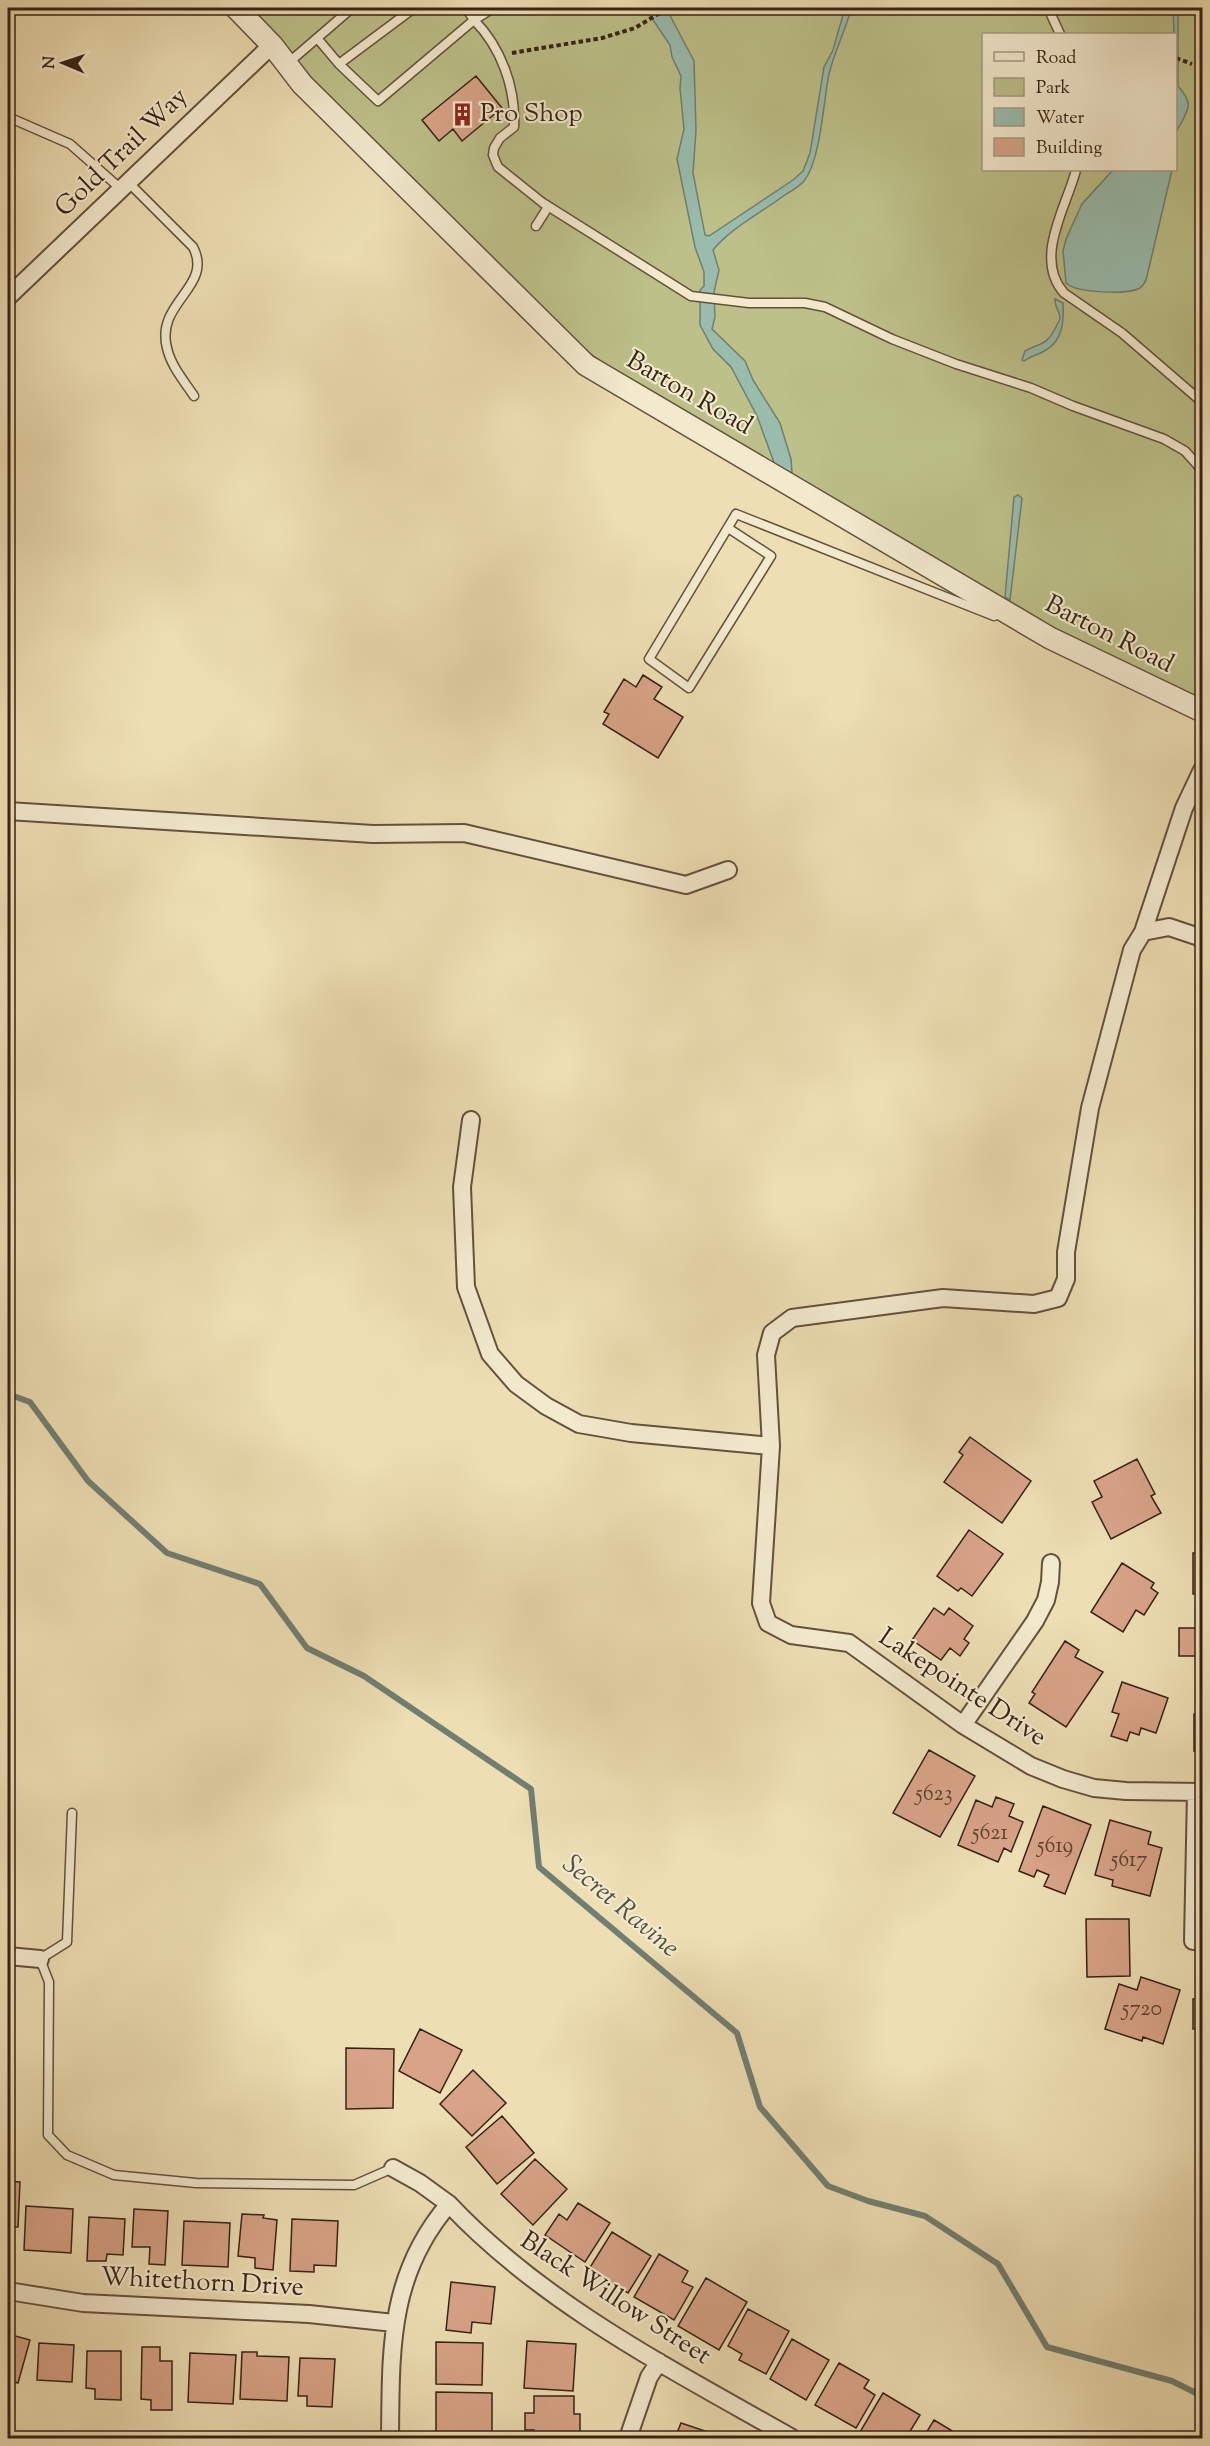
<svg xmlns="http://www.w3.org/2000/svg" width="1210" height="2446" font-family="'Sorts Mill Goudy',serif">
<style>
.green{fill:#bdc089;stroke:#7a7150;stroke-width:1.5;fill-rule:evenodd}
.water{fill:#99bcad;stroke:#717e71;stroke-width:1.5}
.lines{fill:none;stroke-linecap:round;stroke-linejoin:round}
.stream{stroke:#717e71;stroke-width:6}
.building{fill:#d8a387;stroke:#362216;stroke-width:1.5}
.service-casing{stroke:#64513d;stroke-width:11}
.minor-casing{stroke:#64513d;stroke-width:20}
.tertiary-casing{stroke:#64513d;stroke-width:24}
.path{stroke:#362216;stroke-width:4;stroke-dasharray:4.5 3;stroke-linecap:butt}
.service{stroke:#f3eace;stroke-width:8}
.minor{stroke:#f3eace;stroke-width:16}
.tertiary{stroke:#f3eace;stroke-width:21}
.labels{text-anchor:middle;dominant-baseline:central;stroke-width:4.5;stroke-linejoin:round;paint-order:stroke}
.number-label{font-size:22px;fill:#5e4232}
.poi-label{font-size:26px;fill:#362216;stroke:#f3eace;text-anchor:start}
.street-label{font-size:26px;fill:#362216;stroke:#f3eace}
.water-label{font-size:27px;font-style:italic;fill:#545043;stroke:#f3eace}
</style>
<rect width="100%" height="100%" fill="#eddeb3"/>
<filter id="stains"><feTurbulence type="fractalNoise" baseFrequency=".00333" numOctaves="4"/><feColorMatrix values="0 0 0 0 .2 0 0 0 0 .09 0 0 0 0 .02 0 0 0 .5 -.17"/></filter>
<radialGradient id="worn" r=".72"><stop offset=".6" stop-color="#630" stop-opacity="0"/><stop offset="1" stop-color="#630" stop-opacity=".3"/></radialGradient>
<path class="green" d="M242,8H1202V703L1056,633L622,376L582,348L526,297ZM984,34H1176V170H984Z"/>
<path class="water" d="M645,8H666L694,61L696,130L693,173L705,235L709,236L793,180L803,171L810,153L824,67L833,50L845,8H854L850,13C844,33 834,53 829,74C823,103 821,159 804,181C798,188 789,192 782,197C759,214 731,228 713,250L719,270L714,292L715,317L712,329L745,361L753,380L780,423L791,459L792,473L776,468L757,416L731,367L713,349L700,325V290L704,286V272L695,247L677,159L684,129L680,88L681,76L672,57L670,45Z
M1173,8H1178V86C1196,106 1187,111 1176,132V34H1174Z
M1113,170H1172L1147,276C1146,281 1144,285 1140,288C1128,295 1076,293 1066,283L1063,251L1066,239L1082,204Z
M1055,299L1063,303C1064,321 1063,340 1046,350C1038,355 1032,355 1024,361L1022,360L1025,351C1042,342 1046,346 1056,327C1057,324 1060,321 1060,318C1060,311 1054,307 1055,299Z
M1018,495L1022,498L1010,600L1005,597L1014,497Z"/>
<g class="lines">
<path class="stream" d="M8,1394L30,1402L88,1481L167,1553L260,1584L307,1648L364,1676L531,1789L539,1867L737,2033L760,2107L828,2186L868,2201L925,2216L998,2264L1047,2347L1172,2381L1202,2396"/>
</g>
<path class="building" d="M476,76L502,108L462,141L453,129L439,141L422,120Z
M643,675L662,687L654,699L683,717L658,758L603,724L609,714L604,712L624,679L636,687Z
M970,1437L1031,1481L1002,1523L944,1482L963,1455L959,1452Z
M1137,1459L1155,1494L1151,1496L1161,1513L1111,1539L1092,1502L1102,1497L1094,1481Z
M1199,1465H1202V1517H1197Z
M969,1530L1003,1554L972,1596L961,1588L958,1591L937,1576Z
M1199,1534H1202V1594H1193V1553H1199Z
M1122,1563L1154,1583L1151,1588L1158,1593L1144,1615L1136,1610L1123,1632L1091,1612Z
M934,1608L944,1615L949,1608L973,1626L964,1639L969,1643L960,1656L950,1648L941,1660L912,1640Z
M1201,1620L1202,1621V1668H1199V1656H1179V1628H1201Z
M1065,1641L1079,1650L1075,1657L1103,1672L1066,1727L1029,1703L1035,1694L1032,1692Z
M1122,1682L1168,1698L1156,1733L1141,1728L1139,1735L1130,1732L1127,1741L1111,1736L1119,1714L1112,1712Z
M1201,1697L1202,1751H1194V1714H1201Z
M929,1750L975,1776L940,1837L893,1813Z
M996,1797L1014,1804L1009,1816L1023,1822L1011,1852L1004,1848L998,1862L958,1845L976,1800L992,1807Z
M1043,1806L1091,1825L1065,1894L1044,1886L1049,1875L1037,1870L1034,1877L1019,1871Z
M1110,1820L1151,1832L1148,1844L1162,1848L1150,1896L1112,1886L1113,1880L1095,1875Z
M1086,1919H1129L1130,1976L1087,1977Z
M1141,1977L1180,1990L1163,2044L1143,2037L1142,2041L1105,2029L1119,1984L1137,1990Z
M1193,1999H1202V2042V2029H1193Z
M420,2029L462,2050L440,2093L399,2071Z
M346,2048L394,2049L393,2108L346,2109Z
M473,2070L506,2103L472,2136L440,2104Z
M502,2116L534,2153L497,2184L466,2147Z
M535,2159L567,2189L533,2225L501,2194Z
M8,2181L20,2182L18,2227H8Z
M578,2203L610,2223L585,2262L545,2235L559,2214L567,2220Z
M26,2206L73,2209L71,2253L24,2250Z
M134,2209L168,2211L165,2265L149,2264L150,2247H132Z
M242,2214L264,2215L263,2218L277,2220L273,2270L255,2268V2258L238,2256Z
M89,2217L125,2219L123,2255L107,2254L106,2261H87Z
M292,2219L338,2221L336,2266L314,2265V2272L290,2271Z
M184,2221L230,2223L228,2267L182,2265Z
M612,2232L651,2256L628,2293L589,2269Z
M659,2254L688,2271L682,2282L693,2287L674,2320L634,2297Z
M706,2278L747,2302L719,2350L678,2326Z
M451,2282L495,2287L491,2324L472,2322L471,2333L446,2330Z
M748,2309L789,2331L766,2374L739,2360L742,2354L728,2346Z
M8,2334L30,2340L18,2383L8,2380Z
M792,2339L829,2360L806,2400L770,2379Z
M527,2341L576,2344L573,2391L524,2388Z
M436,2342L483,2343L482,2385L436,2384Z
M39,2343L74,2345L72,2382L37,2380Z
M142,2347H160V2361H172V2410H151V2400L141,2399Z
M87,2351H121V2400L95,2399V2389L86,2388Z
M242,2352H257V2356L289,2357L287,2401L240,2399Z
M190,2353L236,2355L233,2404L188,2402Z
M300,2358L335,2359L332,2407L307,2406V2396H298Z
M839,2363L869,2380L864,2388L875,2395L856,2428L815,2405Z
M436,2392L492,2393V2438H436Z
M883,2393L920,2415L906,2438H870L860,2432Z
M534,2396H574V2414H580V2438H534V2430H525V2413H534Z
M934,2420L964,2438H923Z
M681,2423L726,2438H675Z"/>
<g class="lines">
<defs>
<path id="service" d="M414,8L339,64L378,101L474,20L466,8
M493,8L474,20C501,47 516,88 514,127L500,138L494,148L493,155L498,167L543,203L691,296L749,303H805L825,307L892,339L956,364L1031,388L1073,406L1164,439L1185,451L1202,470
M1048,8L1060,34
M317,38L339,64
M287,64L352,8
M8,117L70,144L121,189
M1076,170C1067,206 1033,258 1064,293L1122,333L1202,402
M128,182L193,247C214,287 155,302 167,348C171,366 184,381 194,396
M536,226L548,207
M728,528L771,556L689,688L649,659L736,514L994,616
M72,1813L67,1942L40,1959L49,1982L48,2135L67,2155L114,2175L196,2183L354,2185L393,2168"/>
<path id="minor" d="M8,297L272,45
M8,811L373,834L464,833L686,885L728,870
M1143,932L1184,808L1202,770
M1202,938L1169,927L1143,932L1132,950L1090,1108L1066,1252V1279L1058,1298L1034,1304L943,1298L792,1318L772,1333L766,1355L771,1446L761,1603L768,1623L791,1635L849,1643L963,1725L1031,1766L1063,1779L1094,1788L1126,1791L1202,1792
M471,1120L462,1187L466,1287L490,1354L516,1384L546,1406L579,1424L631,1433L771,1446
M963,1725L1035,1621L1046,1600L1050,1582L1051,1563
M1193,1941L1196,1792
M8,1956L40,1959
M393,2168L420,2183L449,2204
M8,2291L83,2303L309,2314L394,2323
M390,2438C391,2350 388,2275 449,2204C544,2305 673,2370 792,2438
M628,2438L649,2377L659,2362"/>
<path id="tertiary" d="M236,8L272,45L302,84L586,365L1050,638L1202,711"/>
</defs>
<use href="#service" class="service-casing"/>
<use href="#minor" class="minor-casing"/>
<use href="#tertiary" class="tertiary-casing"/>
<path class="path" d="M512,53L602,38L635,28L668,8
M1176,58L1192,64"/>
<use href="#service" class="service"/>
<use href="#minor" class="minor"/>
<use href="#tertiary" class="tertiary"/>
</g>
<defs>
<symbol id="building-bare" viewBox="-9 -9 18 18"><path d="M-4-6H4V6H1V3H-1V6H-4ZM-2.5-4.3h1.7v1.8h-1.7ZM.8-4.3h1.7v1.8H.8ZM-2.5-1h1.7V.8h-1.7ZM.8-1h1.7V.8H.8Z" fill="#8f2418" stroke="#f3eace" stroke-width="2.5" paint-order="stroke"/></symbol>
</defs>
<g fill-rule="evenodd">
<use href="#building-bare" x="446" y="98" width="33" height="33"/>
</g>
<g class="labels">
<g class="number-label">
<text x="934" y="1795">5623</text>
<text x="990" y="1834">5621</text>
<text x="1055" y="1847">5619</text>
<text x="1129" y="1861">5617</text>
<text x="1142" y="2010">5720</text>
</g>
<g class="poi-label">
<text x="480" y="114">Pro Shop</text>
</g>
<g class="street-label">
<text transform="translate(122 153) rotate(-44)">Gold Trail Way</text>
<text transform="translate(689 394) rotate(30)">Barton Road</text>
<text transform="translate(1109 635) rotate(27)">Barton Road</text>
<text transform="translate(962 1688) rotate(33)">Lakepointe Drive</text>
<text transform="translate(202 2283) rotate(3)">Whitethorn Drive</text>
<text transform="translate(615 2299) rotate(33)">Black Willow Street</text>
</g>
<g class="water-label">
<text transform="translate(620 1907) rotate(40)">Secret Ravine</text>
</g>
</g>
<rect width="1210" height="2446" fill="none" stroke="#eddeb3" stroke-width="30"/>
<rect x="9" y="9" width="1192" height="2428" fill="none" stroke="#362216" stroke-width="3"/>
<rect x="15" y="15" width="1180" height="2416" fill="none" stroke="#362216" stroke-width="1.5"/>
<rect x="982" y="33" width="195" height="138" fill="#f3eace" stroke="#a79a84" stroke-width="1.5"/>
<rect x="994" y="52" width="30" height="9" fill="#f3eace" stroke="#a79a84" stroke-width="1.5"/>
<text x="1036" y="63" font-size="18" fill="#362216">Road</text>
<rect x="994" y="78" width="30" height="18" fill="#bdc089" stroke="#a79a84" stroke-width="1.5"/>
<text x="1036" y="93" font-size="18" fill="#362216">Park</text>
<rect x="994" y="108" width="30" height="18" fill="#99bcad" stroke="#a79a84" stroke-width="1.5"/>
<text x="1036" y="123" font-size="18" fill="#362216">Water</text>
<rect x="994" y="138" width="30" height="18" fill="#d8a387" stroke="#a79a84" stroke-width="1.5"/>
<text x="1036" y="153" font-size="18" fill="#362216">Building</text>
<g transform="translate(63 63) rotate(272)" stroke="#f3eace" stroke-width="4.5" paint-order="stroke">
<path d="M0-4.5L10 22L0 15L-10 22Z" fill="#362216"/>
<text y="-9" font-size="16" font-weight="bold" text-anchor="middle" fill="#362216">N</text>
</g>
<rect width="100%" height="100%" filter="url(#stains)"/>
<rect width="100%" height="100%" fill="url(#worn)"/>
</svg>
